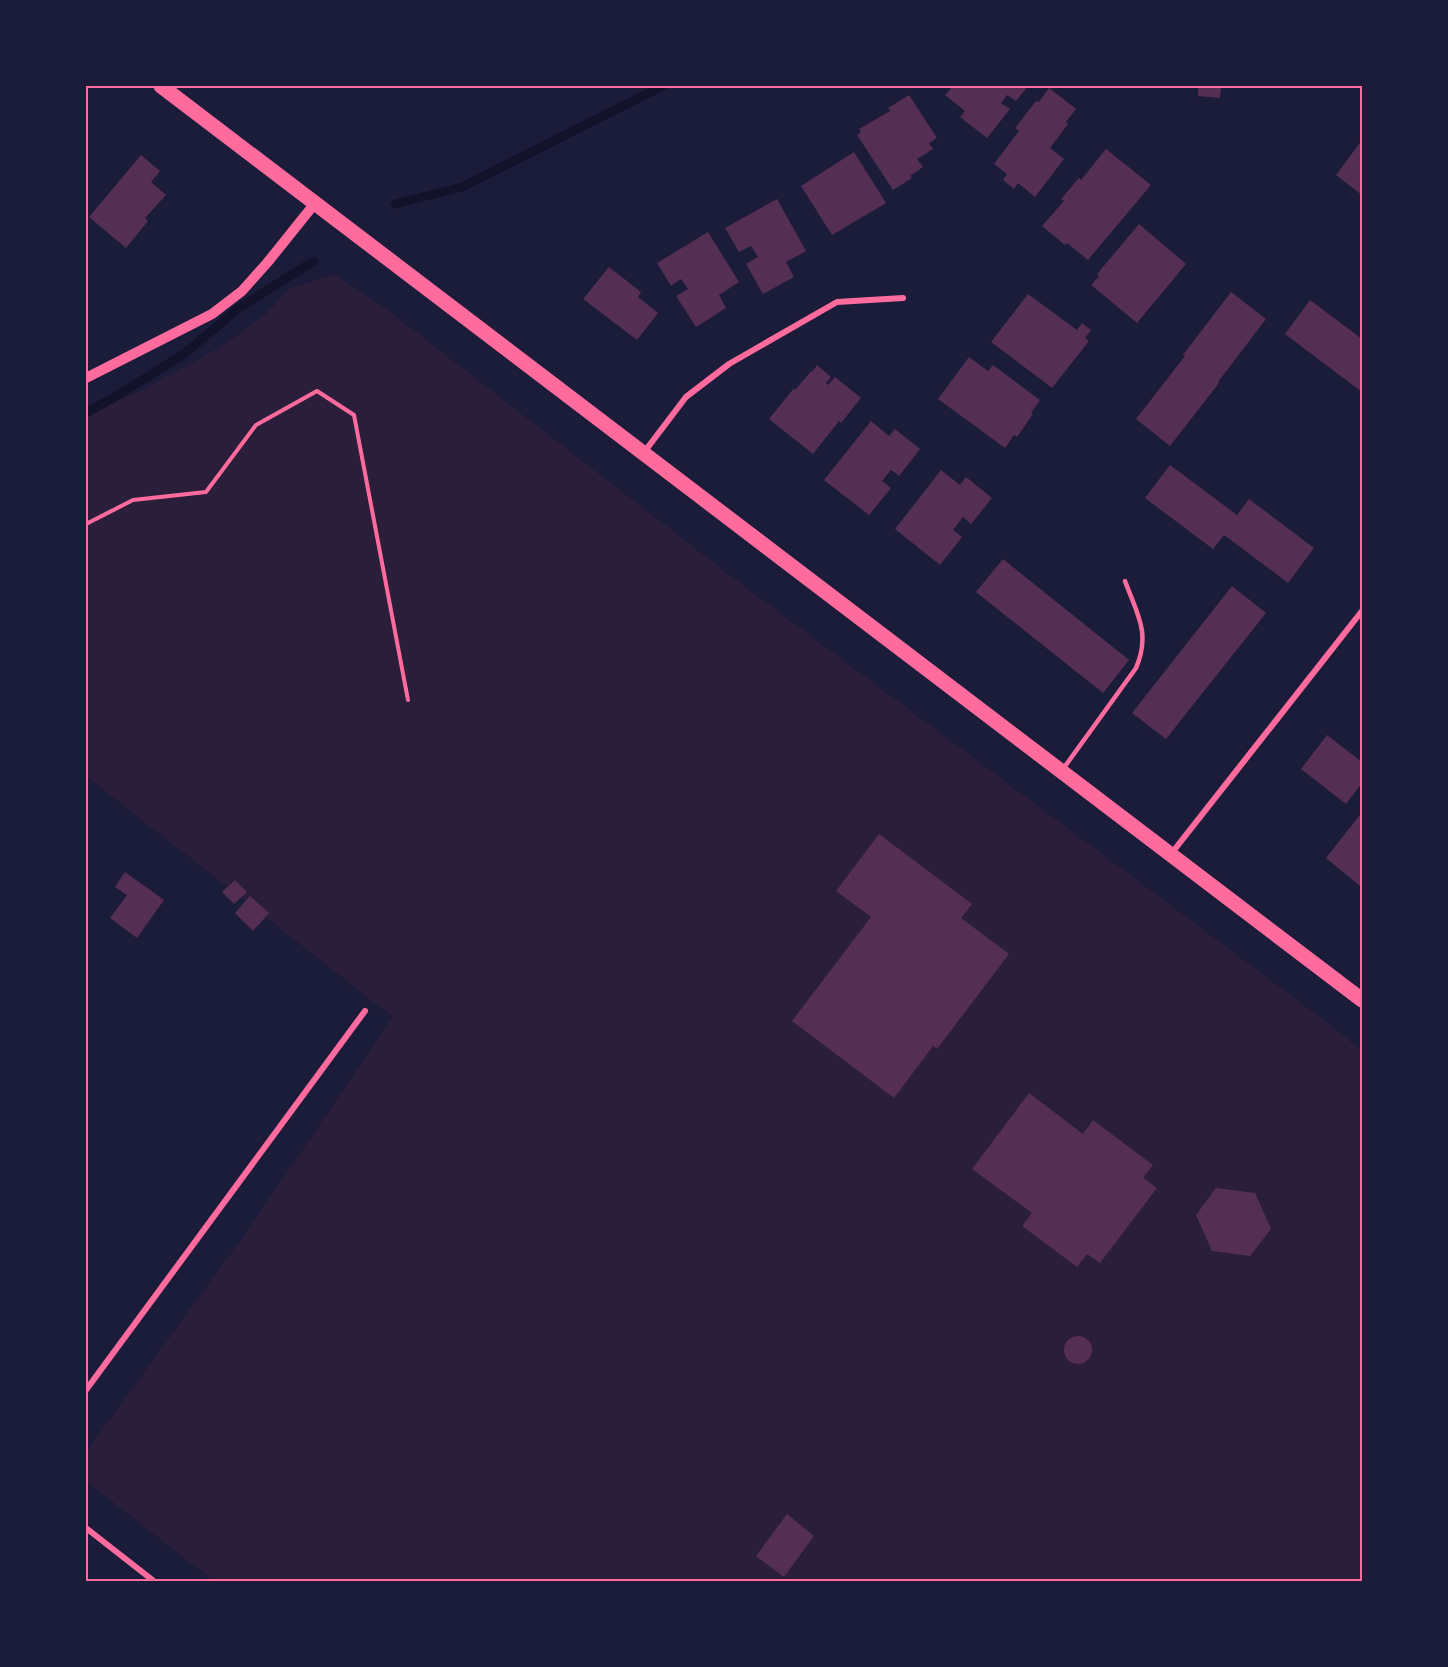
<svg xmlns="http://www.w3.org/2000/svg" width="1448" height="1667" font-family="'Work Sans',sans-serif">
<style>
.green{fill:#2a1e3b}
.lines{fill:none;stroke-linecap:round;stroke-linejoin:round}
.stream{stroke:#12122b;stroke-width:9}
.building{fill:#542f53}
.path{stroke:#ff6b9d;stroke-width:4}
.service{stroke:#ff6b9d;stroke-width:4.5}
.minor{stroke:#ff6b9d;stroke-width:6}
.tertiary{stroke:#ff6b9d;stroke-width:10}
.primary{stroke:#ff6b9d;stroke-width:15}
.neatline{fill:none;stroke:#ff6b9d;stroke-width:2}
</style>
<rect width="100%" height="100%" fill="#1b1b3a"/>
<path class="green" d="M334,274L390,312L732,577L1329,1024L1362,1051V1581H214L86,1481V1452L248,1230L393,1017L86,776V415L138,392L200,359L235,337L266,314L289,289Z"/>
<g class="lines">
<path class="stream" d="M395,204L462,187L663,86
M86,413L120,394L185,353L239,308L314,261"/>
</g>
<path class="building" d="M953,86H1028L1016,101L1007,95L1001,103L1010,109L987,138L960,117L965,111L945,95Z
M1198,86H1221L1220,98L1198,96Z
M1049,88L1076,109L1066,122L1068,124L1050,148L1064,159L1035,197L1018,183L1014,189L1003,180L1007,174L994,164L1019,131L1015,128L1036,101L1039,102Z
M909,95L937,138L929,143L933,149L917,159L923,167L910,176L912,178L893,190L857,135L861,132L859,129L890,111L888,108Z
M1362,140V195L1336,175Z
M1106,149L1151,185L1088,260L1067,243L1065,245L1042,226L1064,201L1061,199L1079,178L1081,180Z
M854,152L886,203L832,235L801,186Z
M141,155L160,171L151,182L166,195L145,218L148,221L126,248L89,217Z
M777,199L806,251L786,262L794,277L763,294L746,264L758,257L751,246L739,252L725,228Z
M1139,224L1186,264L1137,323L1091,285L1099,276L1097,274Z
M708,232L739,282L719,295L726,308L696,327L676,296L688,289L681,279L671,286L657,263Z
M609,267L641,292L638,297L658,313L637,340L583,299Z
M1231,292L1266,319L1218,382L1219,383L1170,446L1136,419L1185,356L1183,355Z
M1028,294L1077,330L1082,323L1091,330L1085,338L1089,341L1052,388L991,342Z
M1310,300L1362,339V392L1285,334Z
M969,357L988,371L993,365L1040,400L1031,413L1033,414L1017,437L1014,435L1005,448L938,399Z
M817,365L831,377L826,383L828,385L835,377L861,398L841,423L839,421L813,454L769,419L794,388L795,390L811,371L812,372Z
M871,421L889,436L895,429L920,449L899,476L891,470L882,481L891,488L869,515L824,480Z
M1170,465L1237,515L1249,499L1314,548L1288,583L1224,535L1213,549L1145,498Z
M941,470L960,485L966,477L992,498L971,524L963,517L953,530L962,537L940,565L895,529Z
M1003,559L1129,660L1103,693L976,592Z
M1232,586L1266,613L1166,739L1132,713Z
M1327,735L1362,762V783L1346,804L1301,769Z
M1362,812V883L1360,886L1326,858Z
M879,834L972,904L961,918L1009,954L937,1049L933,1046L894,1098L792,1021L871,917L836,891Z
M125,872L164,900L137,938L110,918L127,895L115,887Z
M235,880L247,892L234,904L222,892Z
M250,896L269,913L253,931L235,913Z
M1029,1093L1083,1134L1093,1120L1153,1165L1143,1178L1157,1188L1100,1263L1087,1254L1077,1267L1022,1226L1032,1213L972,1169Z
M1216,1188L1255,1193L1271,1229L1250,1256L1212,1251L1196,1215Z
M1064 1350a14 14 0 1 1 28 0a14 14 0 1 1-28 0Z
M787,1514L814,1536L784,1577L756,1556Z"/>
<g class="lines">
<path class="path" d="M86,524L133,500L206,492L256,425L317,391L354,415L408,700"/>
<path class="service" d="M1063,769L1136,668C1151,633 1137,614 1125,581"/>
<path class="minor" d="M645,451L686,397L729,364L837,302L903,298
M1171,854L1362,611
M86,1390L365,1011
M86,1528L155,1582"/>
<path class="tertiary" d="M86,378L212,314L242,291L267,263L316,202"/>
<path class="primary" d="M161,86C563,388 961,696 1362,1000"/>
</g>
<rect width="1448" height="1667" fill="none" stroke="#1b1b3a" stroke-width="174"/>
<rect x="87" y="87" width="1274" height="1493" class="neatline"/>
</svg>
